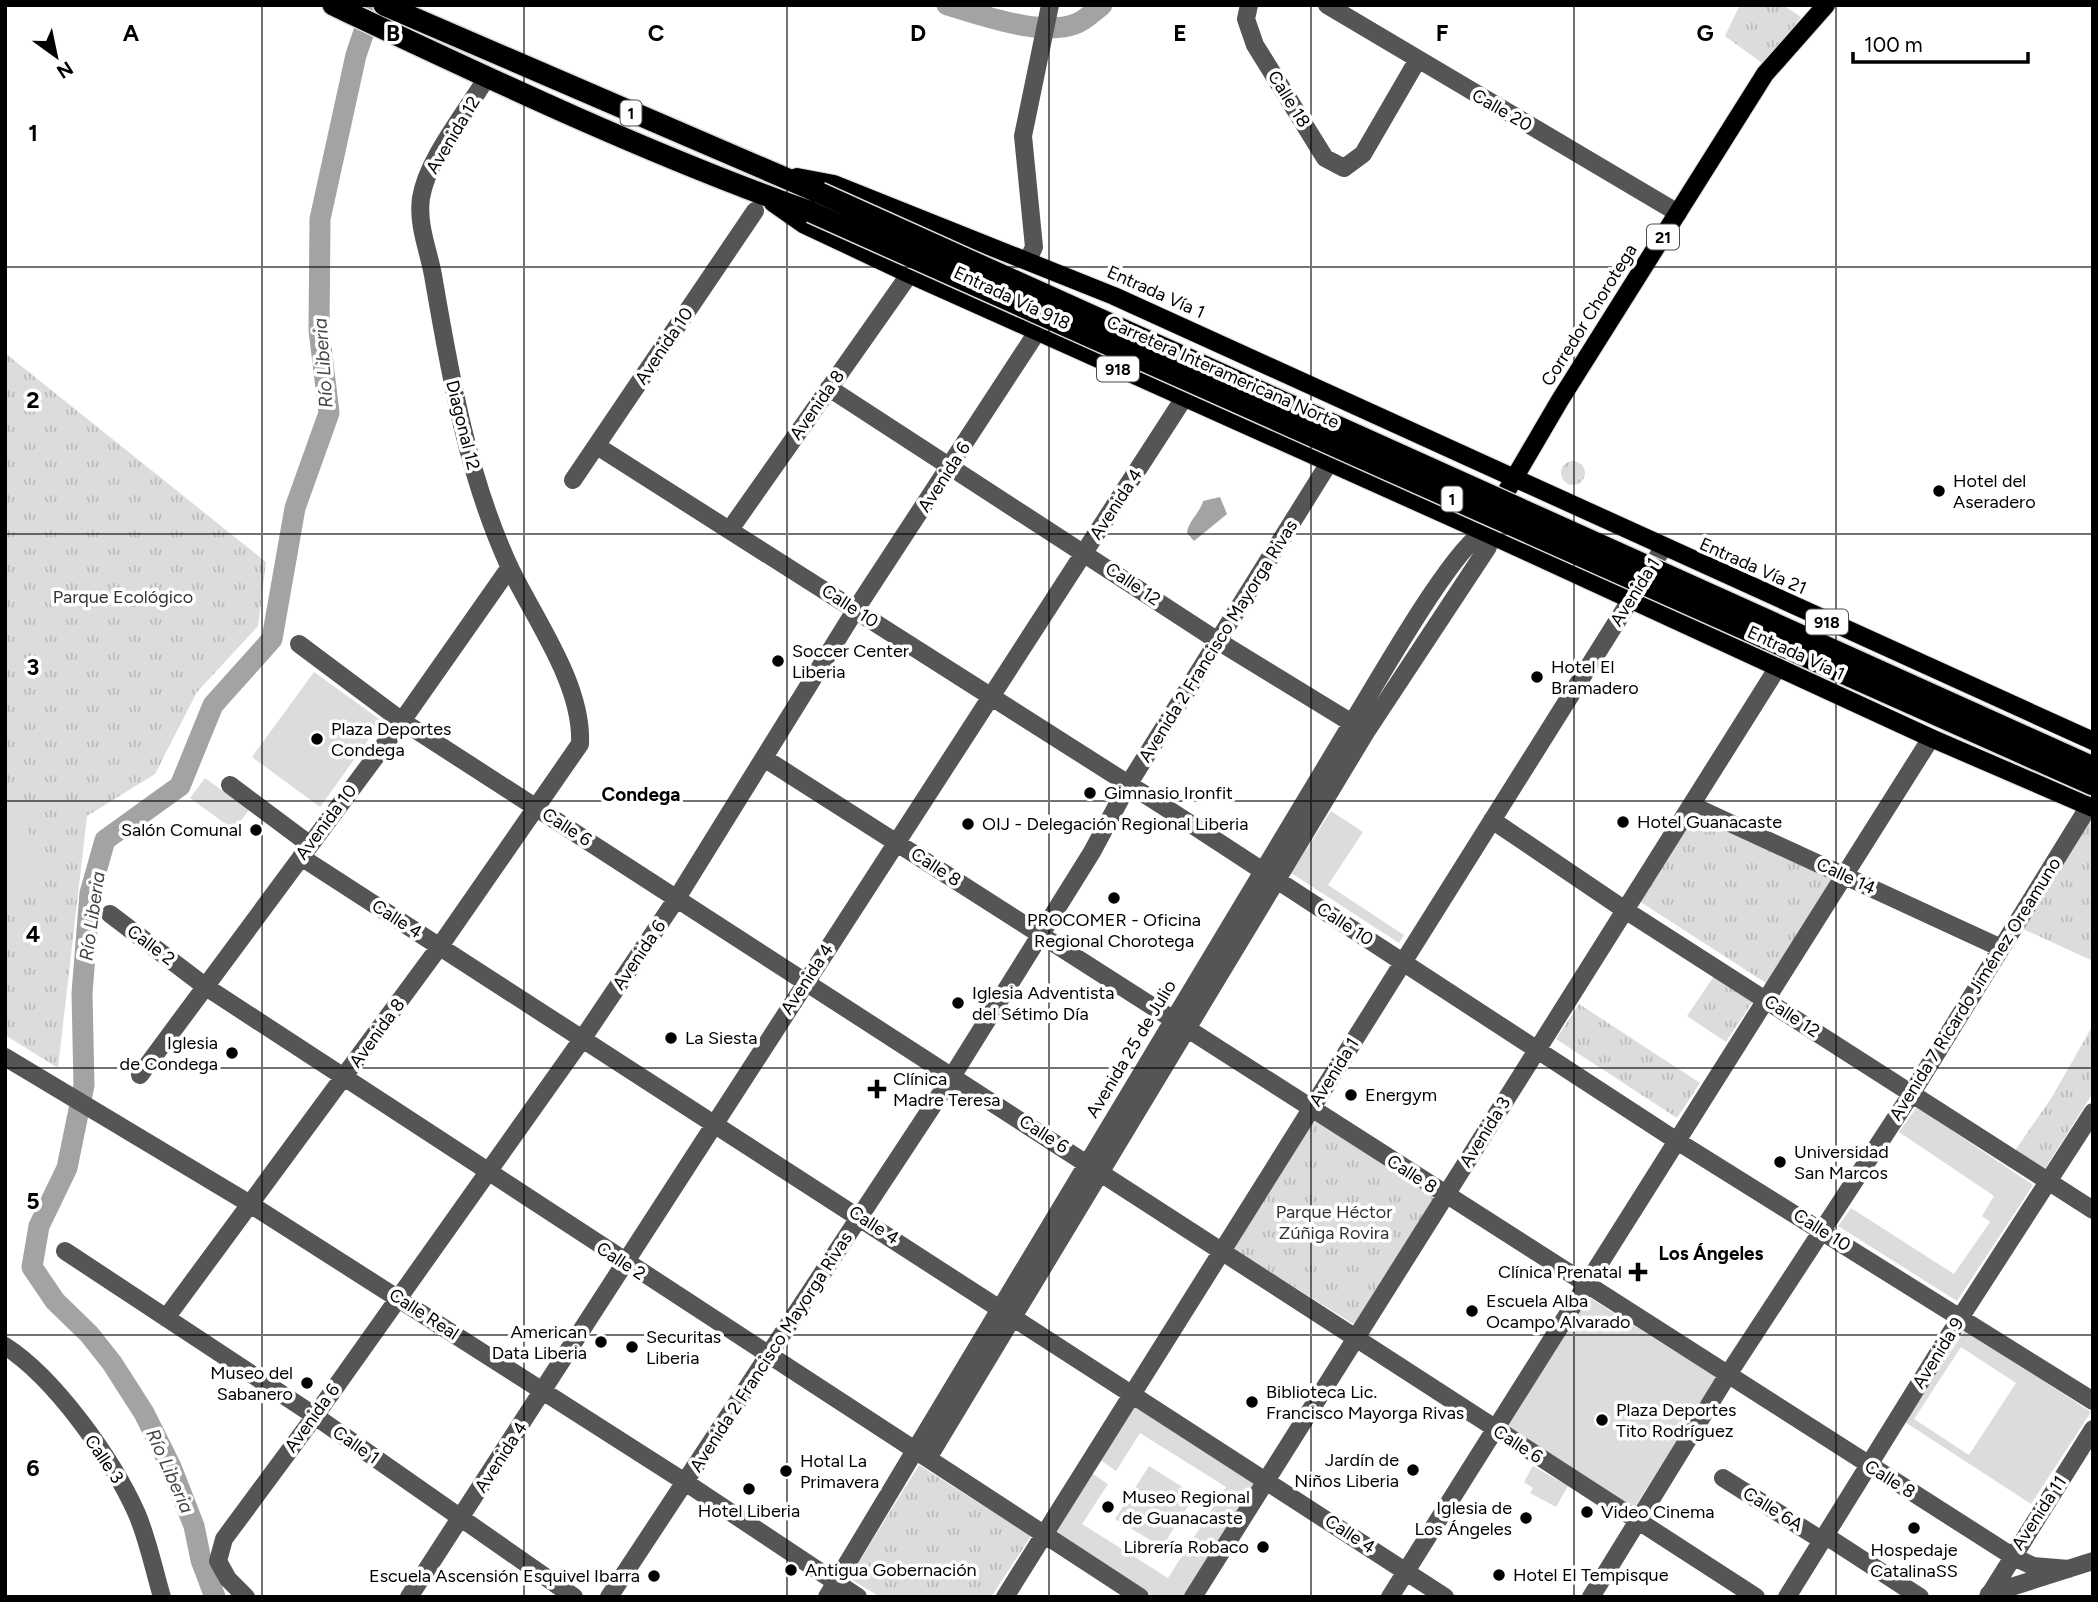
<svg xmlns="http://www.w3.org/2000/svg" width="2098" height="1602" font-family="Figtree,sans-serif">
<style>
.grass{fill:url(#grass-tufts)}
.garden{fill:#dcdcdc;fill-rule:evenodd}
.water{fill:#a3a3a3}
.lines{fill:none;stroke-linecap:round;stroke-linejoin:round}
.river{stroke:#a3a3a3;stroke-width:21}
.major-casing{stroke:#dbdbdb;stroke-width:20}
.highway-casing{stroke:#dbdbdb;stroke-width:24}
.minor{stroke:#555;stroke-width:18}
.major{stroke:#000;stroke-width:18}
.highway{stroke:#000;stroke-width:21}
.highway-bridge-casing{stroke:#dbdbdb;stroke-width:24;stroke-linecap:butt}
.highway-bridge{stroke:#000;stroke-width:21}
.grid{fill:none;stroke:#000;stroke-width:2;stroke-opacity:0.55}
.poi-dot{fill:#000;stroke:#fff;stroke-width:2.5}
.labels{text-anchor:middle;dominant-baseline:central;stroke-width:7;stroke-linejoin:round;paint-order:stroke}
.shield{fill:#fff;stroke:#4c4c4c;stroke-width:2}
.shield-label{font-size:16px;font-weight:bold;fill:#000}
.street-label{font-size:18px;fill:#000;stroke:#fff}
.poi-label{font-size:18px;fill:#000;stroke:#fff;text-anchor:start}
.park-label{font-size:18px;fill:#333;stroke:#fff}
.water-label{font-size:19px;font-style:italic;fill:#444;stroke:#fff}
.neighbourhood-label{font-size:19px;font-weight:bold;fill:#000;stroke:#fff}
.grid-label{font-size:23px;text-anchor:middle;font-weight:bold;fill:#000;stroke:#fff;stroke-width:7;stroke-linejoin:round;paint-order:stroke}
</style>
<defs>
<pattern id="grass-tufts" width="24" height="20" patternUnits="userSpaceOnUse" patternTransform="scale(1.75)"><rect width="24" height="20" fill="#dcdcdc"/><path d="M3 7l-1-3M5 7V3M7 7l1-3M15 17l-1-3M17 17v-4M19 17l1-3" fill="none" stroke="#bbb"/></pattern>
</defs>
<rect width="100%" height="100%" fill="#fff"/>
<path class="grass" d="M1740,5H1783L1801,17L1766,66L1725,36Z
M5,353L266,562L258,626L197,692L155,774L87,816L58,1068L5,1035Z
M1561 473a12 12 0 1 1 24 0a12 12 0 1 1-24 0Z
M2093,811V961L2021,928Z
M1695,815L1833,878L1769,985L1639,901Z
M1714,976L1753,1001L1726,1042L1687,1016Z
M1579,1004L1700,1083L1677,1118L1556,1039Z
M2093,1025V1093L2044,1170L2014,1152L2052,1097Z
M1313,1120L1436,1198L1355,1325L1232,1248Z
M919,1465L1031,1536L991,1597H880L849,1578Z"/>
<path class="garden" d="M314,672L382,721L320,807L252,757Z
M205,778L249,810L234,830L190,798Z
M5,799L52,865L5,898Z
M1331,811L1363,832L1328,885L1404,935L1399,943L1291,873Z
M1917,1107L2033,1185L1957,1301L1838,1226L1851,1208L1954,1274L1990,1222L1982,1216L1994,1196L1899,1132Z
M1587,1296L1717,1378L1634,1508L1504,1426Z
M1965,1330L2091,1412L2031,1504L1905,1422ZM1961,1347L2016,1383L1969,1455L1914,1419Z
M1134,1404L1257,1481L1187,1597H1154L1054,1531L1090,1472L1108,1484L1082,1524L1168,1578L1226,1487L1140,1433L1116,1471L1099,1459Z
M1149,1466L1195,1495L1162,1547L1115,1519Z
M1533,1466L1568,1486L1556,1507L1530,1493L1533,1488L1524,1482Z"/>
<path class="water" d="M1220,497L1227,514L1194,541L1187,533C1188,521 1200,513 1203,501Z"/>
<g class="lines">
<path class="river" d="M947,5C982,15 1041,37 1075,24C1085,21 1094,11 1102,5
M215,1597L201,1560L194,1526L171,1467L144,1413L112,1363L89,1334L55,1301L32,1267L39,1226L67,1168L84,1085L82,993L90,893L105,840L180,786L213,705L272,639L295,508L329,413L319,330L320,219L356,55L373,5"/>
<defs>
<path id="major" d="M797,177L834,184L1114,296L2093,741
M773,203L803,224L909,274L1484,532L1931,738L2093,808
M1495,511L1560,400L1765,74L1826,5"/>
<path id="highway" d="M333,5C490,79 648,154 811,212
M384,5L820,193"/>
</defs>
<use href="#major" class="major-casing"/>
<use href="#highway" class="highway-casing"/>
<path class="minor" d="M1249,5L1246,19L1255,45L1325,158L1344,168L1363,154L1417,61
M1327,5L1678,213
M1028,260L1034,247L1023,136L1050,5
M829,388L1218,641L1360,728
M597,446L1174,813L1677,1141L2093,1401
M573,480L755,211
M731,528L904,282
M299,644L402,721L1756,1597
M764,758L2012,1556L2033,1566L2069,1569
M230,785L309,844
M1691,805L2001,948
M1492,820L1625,910L2093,1210
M301,857L1445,1597
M110,914L206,987L1140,1597
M5,1057L250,1204L685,1482L858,1597
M140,1075L402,721L510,567
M65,1251L315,1416L574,1597
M166,1318L440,946L580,744C583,685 535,620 510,568C468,477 451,380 434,281C430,253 417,227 421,198C427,159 467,111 487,77
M5,1346C55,1378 113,1460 137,1514C148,1540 154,1570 162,1597
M1723,1478L1823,1541
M1826,1536L1920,1597
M1989,1594L2093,1561
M246,1597L228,1579L218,1561L224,1539L315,1416L583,1038L677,898L856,609L1037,332
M409,1597L1184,398
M609,1597L953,1075L1092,852L1128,785L1329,463
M827,1597L1352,723C1375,686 1453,547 1484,532L1488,547L1366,732L928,1458
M1005,1597L1663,548
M1193,1597L1778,667
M1390,1597C1569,1310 1751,1025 1931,738
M1591,1597L1727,1376L1912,1093L2089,806
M1787,1597L1960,1318L2093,1112
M1988,1597L2093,1429"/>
<use href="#major" class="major"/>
<use href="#highway" class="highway"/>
<defs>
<path id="highway-bridge" d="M820,193L2093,767
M811,212L2093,785"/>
</defs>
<use href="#highway-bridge" class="highway-bridge-casing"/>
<use href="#highway-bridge" class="highway-bridge"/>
</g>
<path class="grid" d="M262,5V1597M524,5V1597M787,5V1597M1049,5V1597M1311,5V1597M1574,5V1597M1836,5V1597M5,267H2093M5,534H2093M5,801H2093M5,1068H2093M5,1335H2093"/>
<g class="poi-dot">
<circle cx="1939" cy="491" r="7"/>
<circle cx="778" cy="661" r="7"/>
<circle cx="1537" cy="677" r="7"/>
<circle cx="317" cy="739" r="7"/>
<circle cx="1090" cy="793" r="7"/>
<circle cx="1623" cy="822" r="7"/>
<circle cx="968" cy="824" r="7"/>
<circle cx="256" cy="830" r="7"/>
<circle cx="1114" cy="898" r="7"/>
<circle cx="958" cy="1003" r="7"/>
<circle cx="671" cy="1038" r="7"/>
<circle cx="232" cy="1053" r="7"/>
<path d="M873.5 1078.5h7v7h7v7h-7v7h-7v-7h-7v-7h7z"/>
<circle cx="1351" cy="1095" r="7"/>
<circle cx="1780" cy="1162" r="7"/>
<path d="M1634.5 1261.5h7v7h7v7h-7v7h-7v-7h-7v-7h7z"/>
<circle cx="1472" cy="1311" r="7"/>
<circle cx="601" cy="1342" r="7"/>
<circle cx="632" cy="1347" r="7"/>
<circle cx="307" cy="1383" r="7"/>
<circle cx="1252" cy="1402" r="7"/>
<circle cx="1602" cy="1420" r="7"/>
<circle cx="1413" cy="1470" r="7"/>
<circle cx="786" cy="1471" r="7"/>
<circle cx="749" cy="1489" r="7"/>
<circle cx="1108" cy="1507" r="7"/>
<circle cx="1587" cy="1512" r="7"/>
<circle cx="1526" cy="1518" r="7"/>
<circle cx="1914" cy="1528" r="7"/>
<circle cx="1263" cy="1547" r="7"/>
<circle cx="791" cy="1570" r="7"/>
<circle cx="1499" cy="1575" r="7"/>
<circle cx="654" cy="1576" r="7"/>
</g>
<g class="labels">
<g class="shield">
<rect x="620.5" y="100.5" width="21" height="25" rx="5"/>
<rect x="1647" y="224.5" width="32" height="25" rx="5"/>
<rect x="1097" y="356.5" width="42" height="25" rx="5"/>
<rect x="1441.5" y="486.5" width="21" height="25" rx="5"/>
<rect x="1806" y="609.5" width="42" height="25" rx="5"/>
</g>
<g class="shield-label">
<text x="631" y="113">1</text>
<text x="1663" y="237">21</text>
<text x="1118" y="369">918</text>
<text x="1452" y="499">1</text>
<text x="1827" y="622">918</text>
</g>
<g class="street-label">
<text transform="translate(1289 99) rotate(58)">Calle 18</text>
<text transform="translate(1502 110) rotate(30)">Calle 20</text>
<text transform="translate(453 135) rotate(-59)">Avenida 12</text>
<text transform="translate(1156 292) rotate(24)">Entrada Vía 1</text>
<text transform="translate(1012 298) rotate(25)">Entrada Vía 918</text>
<text transform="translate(1589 315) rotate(-58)">Corredor Chorotega</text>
<text transform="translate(664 346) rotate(-56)">Avenida 10</text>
<text transform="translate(1223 372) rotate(24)">Carretera Interamericana Norte</text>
<text transform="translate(817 405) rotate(-55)">Avenida 8</text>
<text transform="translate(463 425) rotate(76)">Diagonal 12</text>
<text transform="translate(944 477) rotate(-57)">Avenida 6</text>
<text transform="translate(1116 504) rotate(-57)">Avenida 4</text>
<text transform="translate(1753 566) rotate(24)">Entrada Vía 21</text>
<text transform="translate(1133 584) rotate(34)">Calle 12</text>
<text transform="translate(1635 592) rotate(-58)">Avenida 1</text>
<text transform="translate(850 606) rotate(33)">Calle 10</text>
<text transform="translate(1218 641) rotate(-58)">Avenida 2 Francisco Mayorga Rivas</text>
<text transform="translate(1796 653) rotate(25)">Entrada Vía 1</text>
<text transform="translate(326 822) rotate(-53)">Avenida 10</text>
<text transform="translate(567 827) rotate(33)">Calle 6</text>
<text transform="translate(936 867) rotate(33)">Calle 8</text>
<text transform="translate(1846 876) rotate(25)">Calle 14</text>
<text transform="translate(397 919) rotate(33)">Calle 4</text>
<text transform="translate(1345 924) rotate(33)">Calle 10</text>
<text transform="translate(151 945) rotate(37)">Calle 2</text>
<text transform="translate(639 955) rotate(-56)">Avenida 6</text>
<text transform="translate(807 979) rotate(-57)">Avenida 4</text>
<text transform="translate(1975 989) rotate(-58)">Avenida 7 Ricardo Jiménez Oreamuno</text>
<text transform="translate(1792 1016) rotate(33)">Calle 12</text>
<text transform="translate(377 1033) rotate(-54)">Avenida 8</text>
<text transform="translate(1131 1049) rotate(-59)">Avenida 25 de Julio</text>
<text transform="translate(1334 1072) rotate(-58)">Avenida 1</text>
<text transform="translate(1485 1132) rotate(-58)">Avenida 3</text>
<text transform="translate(1044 1134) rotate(33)">Calle 6</text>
<text transform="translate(1412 1174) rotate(33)">Calle 8</text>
<text transform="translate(874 1225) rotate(33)">Calle 4</text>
<text transform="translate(1822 1230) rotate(32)">Calle 10</text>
<text transform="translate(621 1261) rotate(33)">Calle 2</text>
<text transform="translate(424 1314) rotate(33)">Calle Real</text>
<text transform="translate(771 1352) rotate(-57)">Avenida 2 Francisco Mayorga Rivas</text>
<text transform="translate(1938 1353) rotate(-58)">Avenida 9</text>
<text transform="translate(312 1418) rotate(-54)">Avenida 6</text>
<text transform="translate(1518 1444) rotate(33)">Calle 6</text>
<text transform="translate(356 1445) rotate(35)">Calle 1</text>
<text transform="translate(501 1457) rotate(-57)">Avenida 4</text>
<text transform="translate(104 1459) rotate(56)">Calle 3</text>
<text transform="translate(1890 1479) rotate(32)">Calle 8</text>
<text transform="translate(1773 1509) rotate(32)">Calle 6A</text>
<text transform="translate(2039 1513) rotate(-57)">Avenida 11</text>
<text transform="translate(1350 1534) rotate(33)">Calle 4</text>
</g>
<g class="poi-label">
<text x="1953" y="481">Hotel del<tspan x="1953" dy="21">Aseradero</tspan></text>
<text x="792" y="651">Soccer Center<tspan x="792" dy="21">Liberia</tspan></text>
<text x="1551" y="667">Hotel El<tspan x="1551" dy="21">Bramadero</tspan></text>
<text x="331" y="729">Plaza Deportes<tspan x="331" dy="21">Condega</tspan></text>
<text x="1104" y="793">Gimnasio Ironfit</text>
<text x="1637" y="822">Hotel Guanacaste</text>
<text x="982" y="824">OIJ - Delegación Regional Liberia</text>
<text x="242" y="830" text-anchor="end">Salón Comunal</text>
<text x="1114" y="920" text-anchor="middle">PROCOMER - Oficina<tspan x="1114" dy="21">Regional Chorotega</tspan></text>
<text x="972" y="993">Iglesia Adventista<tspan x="972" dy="21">del Sétimo Día</tspan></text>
<text x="685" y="1038">La Siesta</text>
<text x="218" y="1043" text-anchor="end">Iglesia<tspan x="218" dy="21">de Condega</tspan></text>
<text x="893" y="1079">Clínica<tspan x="893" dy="21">Madre Teresa</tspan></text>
<text x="1365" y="1095">Energym</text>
<text x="1794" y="1152">Universidad<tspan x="1794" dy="21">San Marcos</tspan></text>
<text x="1622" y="1272" text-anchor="end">Clínica Prenatal</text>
<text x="1486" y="1301">Escuela Alba<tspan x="1486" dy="21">Ocampo Alvarado</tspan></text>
<text x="587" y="1332" text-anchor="end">American<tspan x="587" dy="21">Data Liberia</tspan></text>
<text x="646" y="1337">Securitas<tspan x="646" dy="21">Liberia</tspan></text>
<text x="293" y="1373" text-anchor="end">Museo del<tspan x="293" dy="21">Sabanero</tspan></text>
<text x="1266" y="1392">Biblioteca Lic.<tspan x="1266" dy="21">Francisco Mayorga Rivas</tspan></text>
<text x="1616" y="1410">Plaza Deportes<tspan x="1616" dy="21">Tito Rodríguez</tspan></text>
<text x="1399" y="1460" text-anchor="end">Jardín de<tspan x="1399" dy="21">Niños Liberia</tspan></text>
<text x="800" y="1461">Hotal La<tspan x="800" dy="21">Primavera</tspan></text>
<text x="1122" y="1497">Museo Regional<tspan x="1122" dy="21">de Guanacaste</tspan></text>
<text x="1512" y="1508" text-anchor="end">Iglesia de<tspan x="1512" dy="21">Los Ángeles</tspan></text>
<text x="749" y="1511" text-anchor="middle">Hotel Liberia</text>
<text x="1601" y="1512">Video Cinema</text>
<text x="1249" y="1547" text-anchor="end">Librería Robaco</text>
<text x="1914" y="1550" text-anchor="middle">Hospedaje<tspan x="1914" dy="21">CatalinaSS</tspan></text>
<text x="805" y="1570">Antigua Gobernación</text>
<text x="1513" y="1575">Hotel El Tempisque</text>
<text x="640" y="1576" text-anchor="end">Escuela Ascensión Esquivel Ibarra</text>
</g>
<g class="park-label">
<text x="123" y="597">Parque Ecológico</text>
<text x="1334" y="1212">Parque Héctor<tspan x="1334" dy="21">Zúñiga Rovira</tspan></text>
</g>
<g class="water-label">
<text transform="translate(323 363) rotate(-94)">Río Liberia</text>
<text transform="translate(92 916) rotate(-82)">Río Liberia</text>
<text transform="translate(170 1471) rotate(66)">Río Liberia</text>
</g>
<g class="neighbourhood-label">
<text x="641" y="794">Condega</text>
<text x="1711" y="1253">Los Ángeles</text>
</g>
</g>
<g class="grid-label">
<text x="131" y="41">A</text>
<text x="393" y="41">B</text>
<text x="656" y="41">C</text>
<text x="918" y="41">D</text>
<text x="1180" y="41">E</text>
<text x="1442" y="41">F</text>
<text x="1705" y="41">G</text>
<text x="33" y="141">1</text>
<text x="33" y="408">2</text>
<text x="33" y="675">3</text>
<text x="33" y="942">4</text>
<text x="33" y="1209">5</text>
<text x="33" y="1476">6</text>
</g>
<rect width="2098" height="1602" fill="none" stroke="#000000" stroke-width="14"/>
<g transform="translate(56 56) rotate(147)" stroke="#ffffff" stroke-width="5" paint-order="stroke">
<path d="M0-5L12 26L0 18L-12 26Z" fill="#000000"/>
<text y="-10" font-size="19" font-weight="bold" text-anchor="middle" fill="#000000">N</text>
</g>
<path d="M1853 52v10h175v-10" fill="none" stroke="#000000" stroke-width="3.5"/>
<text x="1864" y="52" font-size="21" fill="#000000" stroke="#ffffff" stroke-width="5" paint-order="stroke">100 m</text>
</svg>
